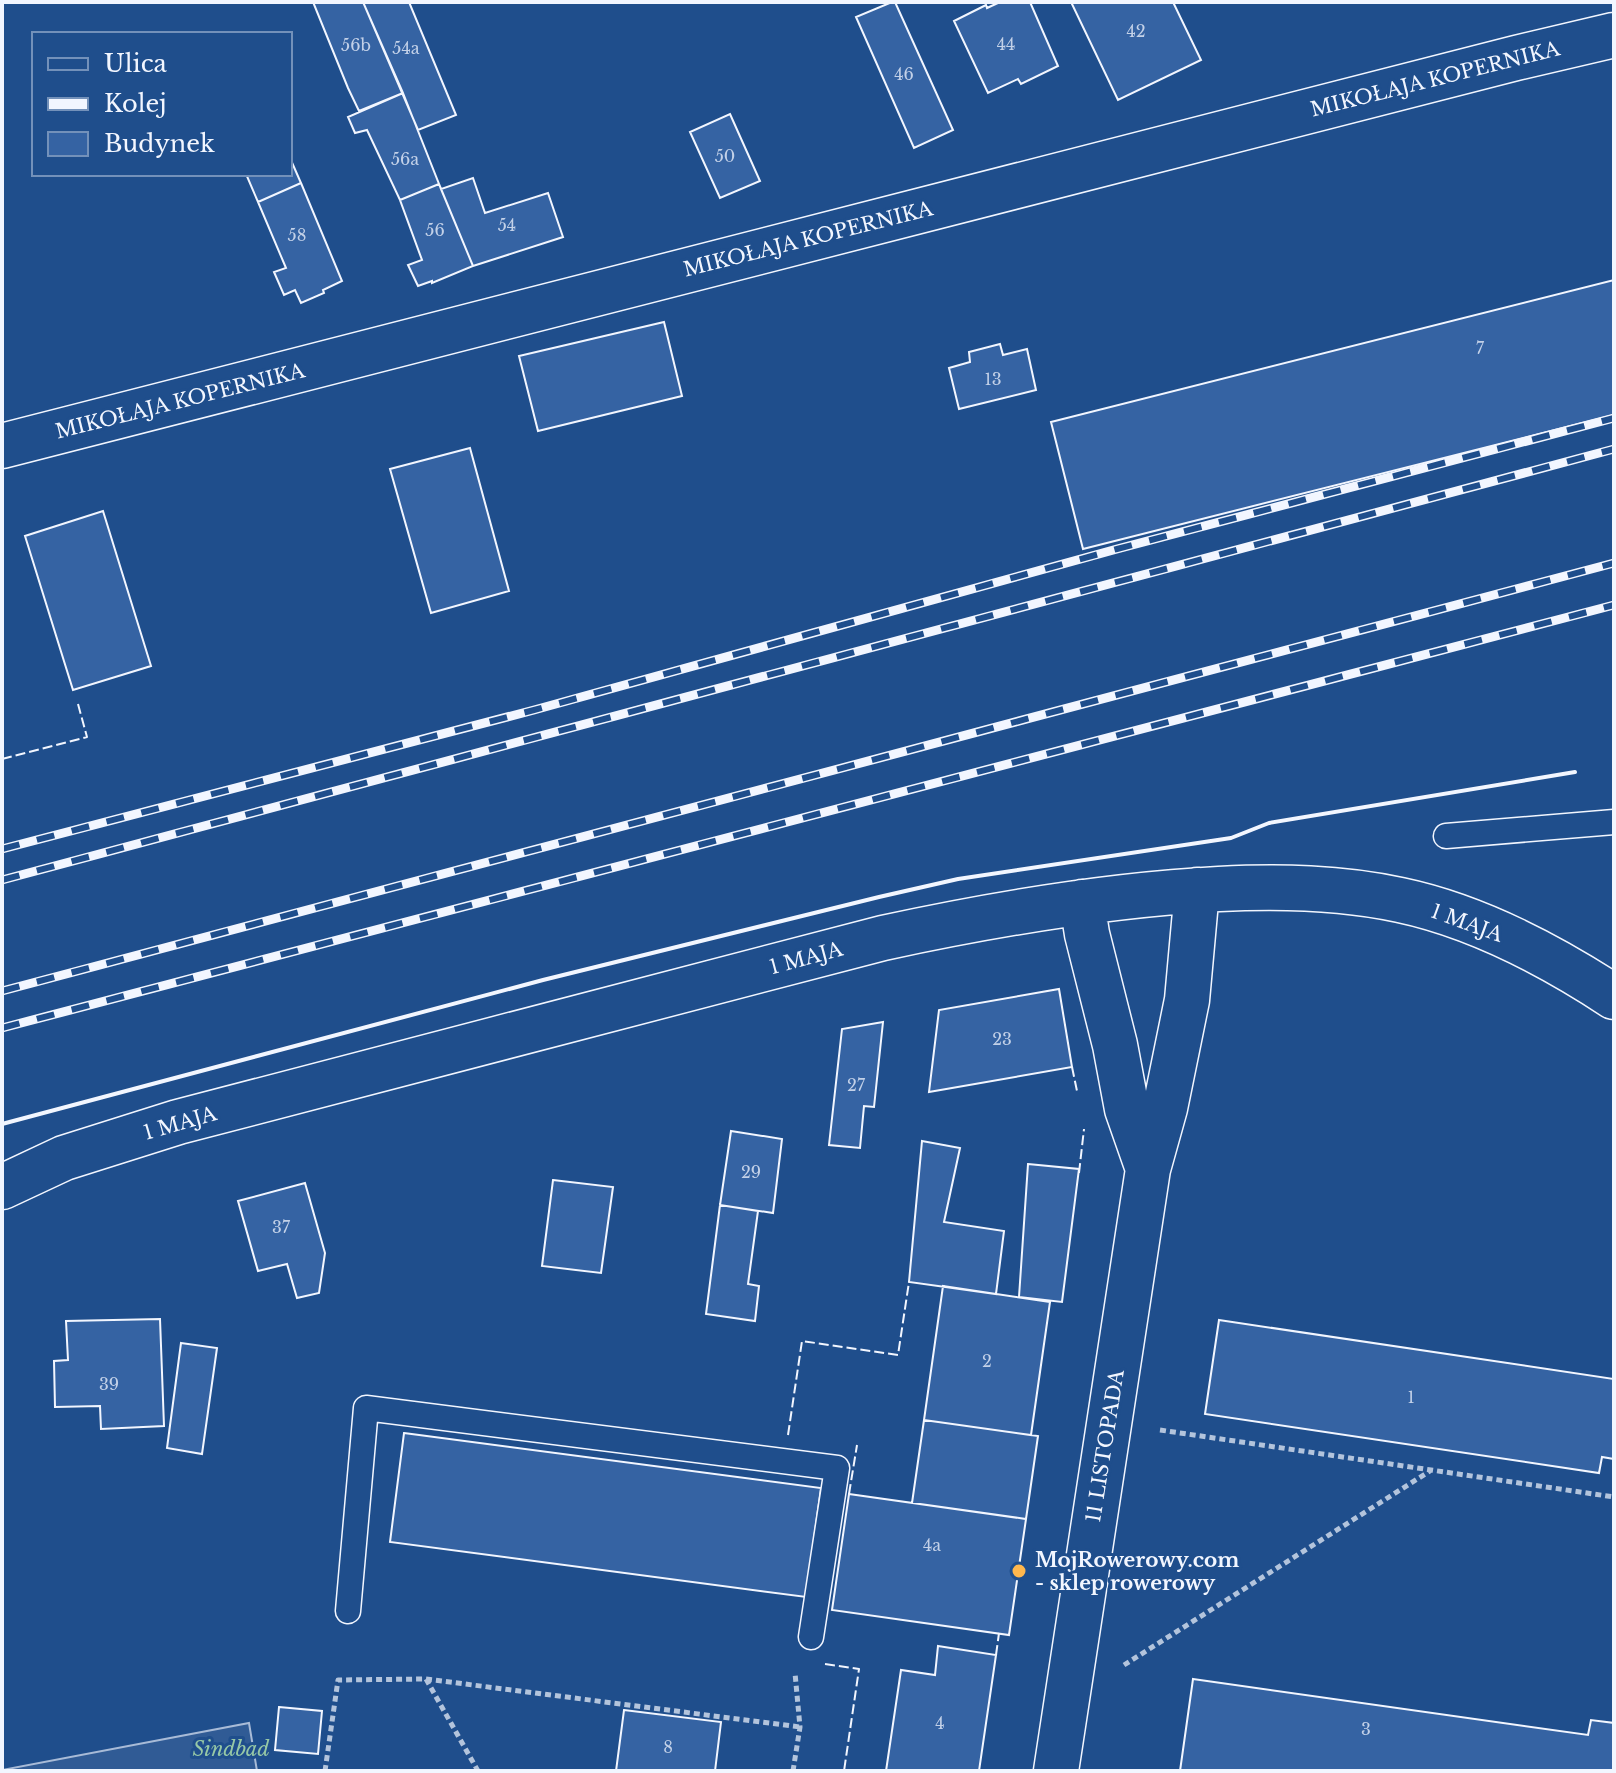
<svg xmlns="http://www.w3.org/2000/svg" width="1616" height="1773" font-family="'Libre Baskerville',serif">
<style>
.built{fill:#305b95;stroke:#a8bbd7;stroke-width:2}
.building{fill:#3563a3;stroke:#f2f6ff;stroke-width:2}
.lines{fill:none;stroke-linecap:round;stroke-linejoin:round}
.lane-casing{stroke:#f2f6ff;stroke-width:27}
.street-casing{stroke:#f2f6ff;stroke-width:47}
.path{stroke:#b3c4dc;stroke-width:5;stroke-dasharray:6 4;stroke-linecap:butt}
.lane{stroke:#1f4e8c;stroke-width:24}
.street{stroke:#1f4e8c;stroke-width:44}
.rail-casing{stroke:#f2f6ff;stroke-width:9}
.rail{stroke:#1f4e8c;stroke-width:6;stroke-dasharray:18;stroke-linecap:butt}
.fence{stroke:#f2f6ff;stroke-width:2;stroke-dasharray:10 4;stroke-linecap:butt}
.wall{stroke:#f2f6ff;stroke-width:4}
.poi-dot{fill:#ffb74d;stroke:#1f4e8c;stroke-width:3}
.labels{text-anchor:middle;dominant-baseline:central;stroke-width:6;stroke-linejoin:round;paint-order:stroke}
.number-label{font-size:16px;fill:#c3d1e8}
.street-label{font-size:20px;fill:#f2f6ff;stroke:#1f4e8c}
.poi-label{font-size:20px;font-weight:bold;fill:#f2f6ff;stroke:#1f4e8c;text-anchor:start}
.park-label{font-size:20px;font-style:italic;fill:#97c8a6;stroke:#1f4e8c}
</style>
<rect width="100%" height="100%" fill="#1f4e8c"/>
<path class="built" d="M249,1723L257,1771H2V1770Z"/>
<path class="building" d="M313,2H363L403,93L359,111L348,88Z
M363,2H409L456,115L418,130Z
M892,2H895L953,130L914,148L856,17Z
M1000,2H1030L1058,66L1021,84L1018,79L988,93L954,21L986,5L987,8Z
M1071,2H1173L1201,60L1118,100Z
M403,93L439,184L400,200L367,130L355,133L348,117Z
M730,114L760,181L720,198L690,132Z
M290,158L301,183L258,202L246,174H290Z
M473,178L485,213L548,193L563,237L473,266L441,189Z
M301,183L342,281L323,290L324,293L301,303L295,290L284,295L274,272L286,268L258,202Z
M439,184L473,266L432,283V281L418,286L408,265L422,260L400,200Z
M1614,280V415L1083,549L1051,422Z
M664,322L682,396L538,431L519,356Z
M1000,344L1003,355L1027,349L1036,390L959,409L949,368L970,362L969,352Z
M470,448L509,591L431,613L390,469Z
M103,511L151,666L73,690L25,536Z
M1059,989L1072,1067L929,1092L939,1010Z
M883,1022L874,1107L864,1106L860,1148L829,1145L842,1029Z
M731,1131L782,1139L773,1213L720,1205Z
M922,1141L960,1148L944,1222L1004,1231L996,1294L909,1282Z
M1028,1164L1079,1169L1062,1302L1019,1297Z
M553,1180L613,1187L601,1273L542,1266Z
M305,1183L325,1253L319,1293L297,1298L287,1264L258,1271L238,1201Z
M720,1205L758,1211L748,1284L759,1286L755,1321L706,1314Z
M943,1286L1050,1302L1031,1435L924,1420Z
M160,1319L164,1426L101,1429L100,1406L55,1407L54,1361L68,1360L66,1321Z
M1219,1320L1614,1379V1459L1602,1457L1599,1473L1205,1414Z
M181,1343L217,1348L202,1454L167,1448Z
M924,1420L1038,1436L1026,1519L912,1503Z
M404,1433L821,1488L806,1597L390,1542Z
M849,1494L1026,1519L1009,1635L832,1610Z
M938,1646L996,1655L979,1771H886L901,1670L935,1675Z
M1193,1679L1588,1735L1591,1720L1614,1723V1771H1180Z
M279,1707L322,1711L318,1754L275,1750Z
M624,1710L721,1722L715,1771H616Z"/>
<g class="lines">
<defs>
<path id="lane" d="M1446,836L1614,822
M348,1611L366,1408L837,1468L811,1637"/>
<path id="street" d="M2,446L1516,58L1614,35
M1082,902L1087,934L1115,1045L1127,1109L1148,1169
M2,1187L64,1158L178,1122L883,938C994,914 1105,895 1219,889C1280,886 1340,887 1400,900C1476,916 1550,955 1614,997
M1056,1771L1148,1169L1165,1108L1187,1000L1197,890"/>
</defs>
<use href="#lane" class="lane-casing"/>
<use href="#street" class="street-casing"/>
<path class="path" d="M1160,1430L1614,1497
M1124,1665L1430,1471
M426,1679L800,1727
M325,1771L338,1680L426,1679L478,1771
M793,1771L800,1727L795,1673"/>
<use href="#lane" class="lane"/>
<use href="#street" class="street"/>
<defs>
<path id="rail" d="M2,849L534,710L1117,549L1614,418
M2,880L1614,449
M2,991L1614,563
M2,1028L1614,605"/>
</defs>
<use href="#rail" class="rail-casing"/>
<use href="#rail" class="rail"/>
<path class="fence" d="M2,759L87,737L78,704
M1072,1067L1077,1091
M1079,1173L1084,1129
M788,1435L802,1341L898,1355L909,1282
M849,1494L857,1445
M996,1655L999,1633
M825,1664L859,1669L844,1771"/>
<path class="wall" d="M2,1124L543,980L879,897L958,879L1231,838L1269,823L1575,772"/>
</g>
<circle class="poi-dot" cx="1019" cy="1571" r="8"/>
<g class="labels">
<g class="number-label">
<text x="1136" y="31">42</text>
<text x="1006" y="44">44</text>
<text x="356" y="45">56b</text>
<text x="406" y="48">54a</text>
<text x="904" y="74">46</text>
<text x="725" y="156">50</text>
<text x="405" y="159">56a</text>
<text x="507" y="225">54</text>
<text x="435" y="230">56</text>
<text x="297" y="235">58</text>
<text x="1480" y="348">7</text>
<text x="993" y="379">13</text>
<text x="1002" y="1039">23</text>
<text x="856" y="1085">27</text>
<text x="751" y="1172">29</text>
<text x="281" y="1227">37</text>
<text x="987" y="1361">2</text>
<text x="109" y="1384">39</text>
<text x="1411" y="1397">1</text>
<text x="932" y="1545">4a</text>
<text x="940" y="1723">4</text>
<text x="1366" y="1729">3</text>
<text x="668" y="1747">8</text>
</g>
<g class="street-label">
<text transform="translate(1435 79) rotate(-14)">MIKOŁAJA KOPERNIKA</text>
<text transform="translate(808 239) rotate(-14)">MIKOŁAJA KOPERNIKA</text>
<text transform="translate(180 401) rotate(-14)">MIKOŁAJA KOPERNIKA</text>
<text transform="translate(1467 923) rotate(20)">1 MAJA</text>
<text transform="translate(806 958) rotate(-15)">1 MAJA</text>
<text transform="translate(180 1123) rotate(-16)">1 MAJA</text>
<text transform="translate(1105 1446) rotate(-81)">11 LISTOPADA</text>
</g>
<g class="poi-label">
<text x="1035" y="1560">MojRowerowy.com<tspan x="1035" dy="23">- sklep rowerowy</tspan></text>
</g>
<g class="park-label">
<text x="231" y="1749">Sindbad</text>
</g>
</g>
<rect width="1616" height="1773" fill="none" stroke="#f2f6ff" stroke-width="8"/>
<rect x="32" y="32" width="260" height="144" fill="#1f4e8c" stroke="#7391ba" stroke-width="2"/>
<rect x="48" y="58" width="40" height="12" fill="#1f4e8c" stroke="#7391ba" stroke-width="2"/>
<text x="104" y="72" font-size="24" fill="#f2f6ff">Ulica</text>
<rect x="48" y="98" width="40" height="12" fill="#f2f6ff" stroke="#7391ba" stroke-width="2"/>
<text x="104" y="112" font-size="24" fill="#f2f6ff">Kolej</text>
<rect x="48" y="132" width="40" height="24" fill="#3563a3" stroke="#7391ba" stroke-width="2"/>
<text x="104" y="152" font-size="24" fill="#f2f6ff">Budynek</text>
</svg>
